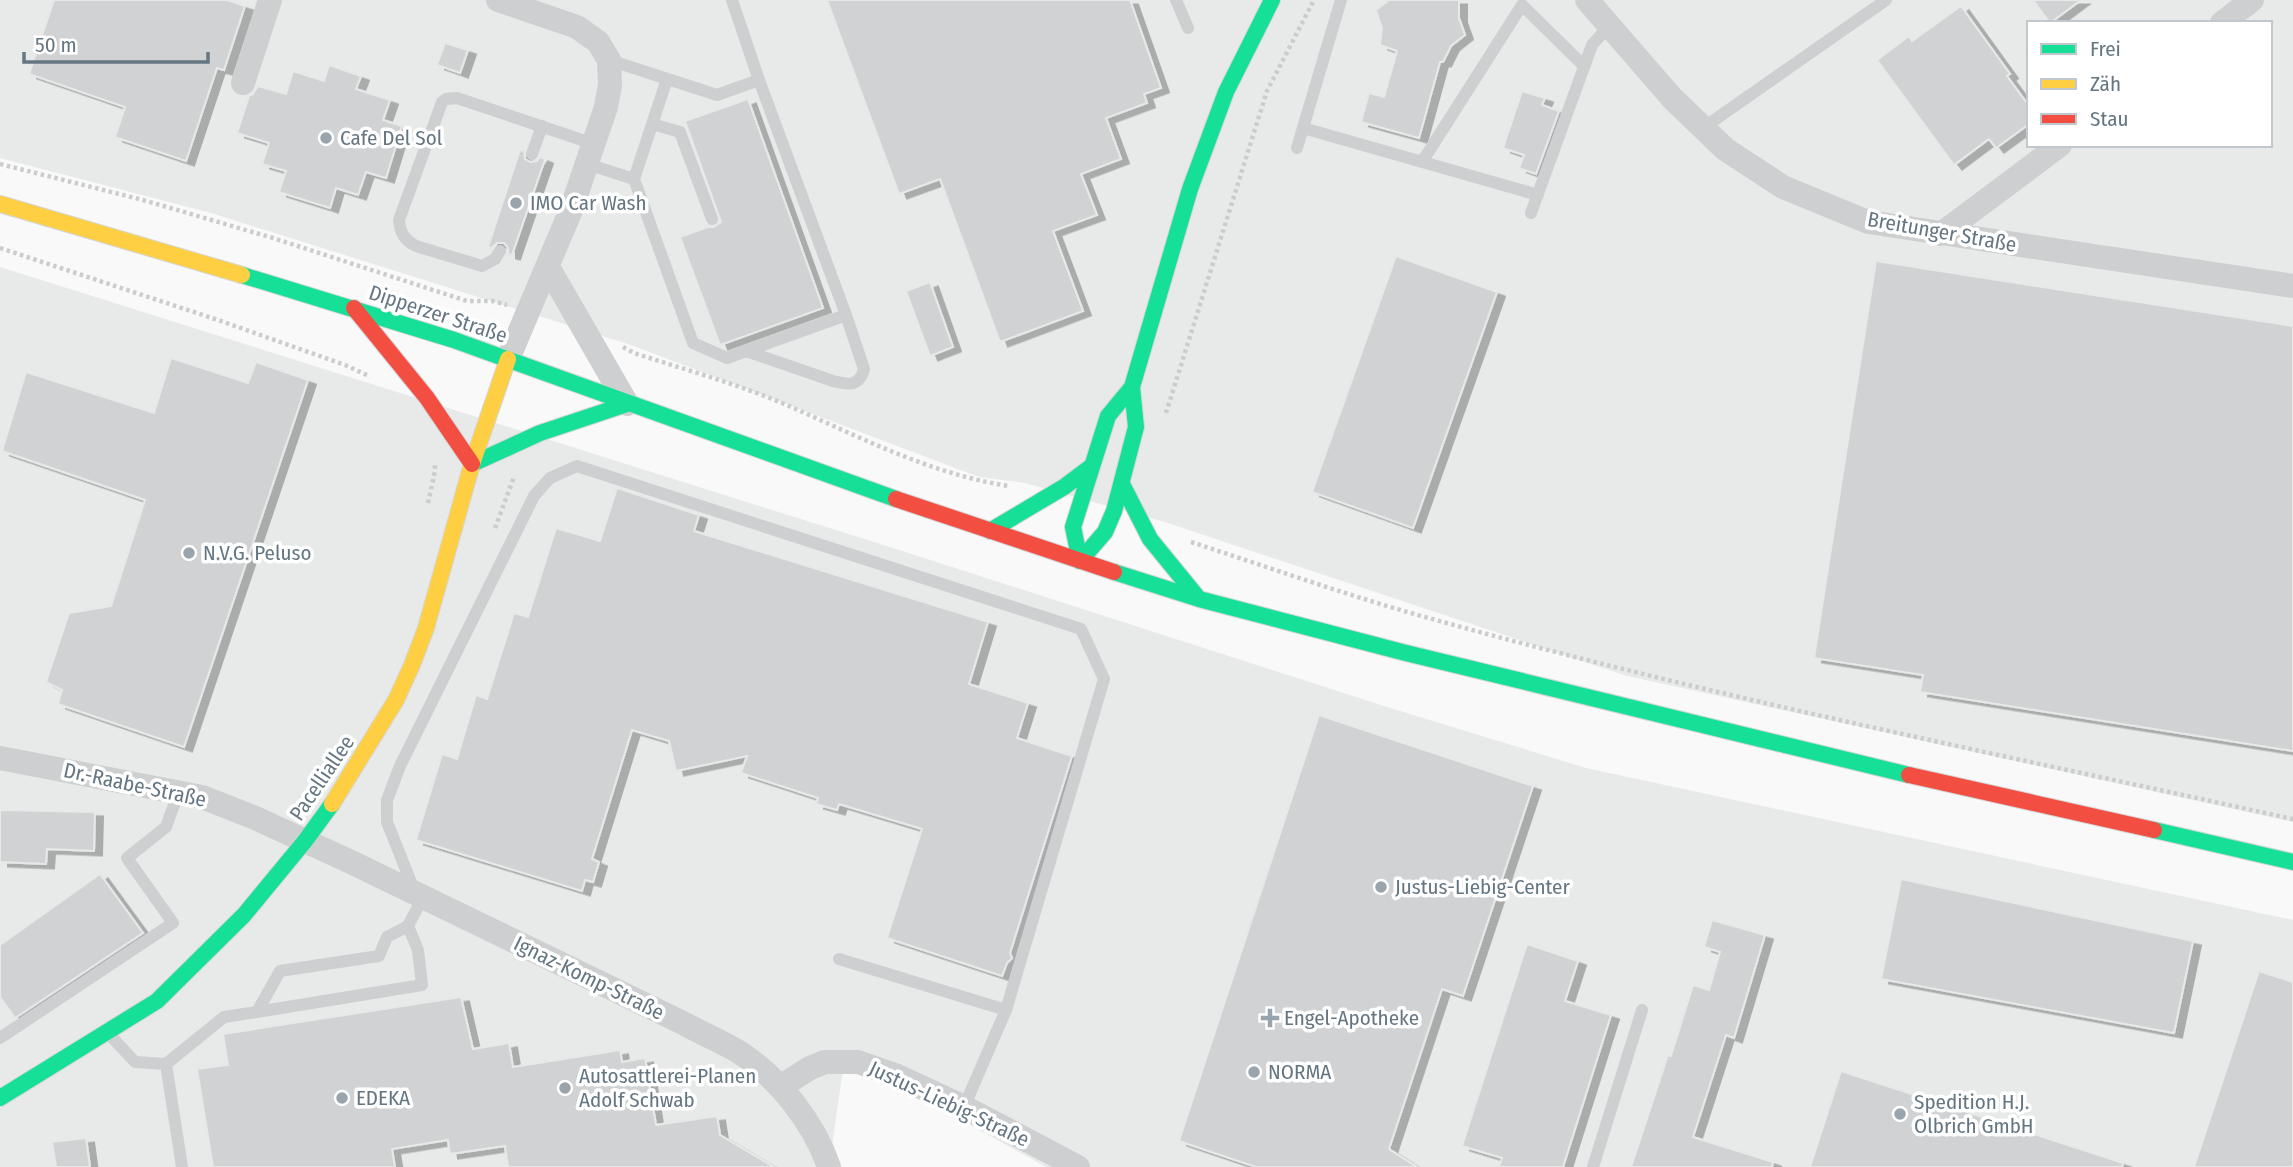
<svg xmlns="http://www.w3.org/2000/svg" width="2293" height="1167" font-family="'Fira Sans Condensed',sans-serif">
<style>
.built{fill:#e8e9e9;fill-rule:evenodd}
.building{fill:#d0d2d3;stroke:#e8e8e8;stroke-width:2;filter:url(#shadow)}
.lines{fill:none;stroke-linecap:round;stroke-linejoin:round}
.fast-casing{stroke:#d5d6d7;stroke-width:18}
.slow-casing{stroke:#d5d6d7;stroke-width:18}
.jam-casing{stroke:#d5d6d7;stroke-width:18}
.path{stroke:#cbcccd;stroke-width:4.5;stroke-dasharray:3.5 3.5;stroke-linecap:butt}
.lane{stroke:#cecfd0;stroke-width:12}
.street{stroke:#cecfd0;stroke-width:24}
.fast{stroke:#16e098;stroke-width:16}
.slow{stroke:#ffcf43;stroke-width:16}
.jam{stroke:#f24e42;stroke-width:16}
.poi-dot{fill:#99a4ac;stroke:#fff;stroke-width:2.5}
.labels{text-anchor:middle;dominant-baseline:central;stroke-width:7;stroke-linejoin:round;paint-order:stroke}
.poi-label{font-size:21px;fill:#657683;stroke:#fff;text-anchor:start}
.street-label{font-size:21px;fill:#657683;stroke:#fff}
</style>
<defs>
<filter id="shadow"><feDropShadow dx="8" dy="4.5" stdDeviation="0" flood-color="#0004"/></filter>
</defs>
<rect width="100%" height="100%" fill="#f9f9f9"/>
<path class="built" d="M0,0H2293V822L1627,676L1165,522L1025,483L979,477L631,345L211,213L0,158ZM2029,23H2270V145H2029Z
M0,267L893,548L1384,706L1586,768L2293,920V1167H1046L945,1111L844,1062L829,1167H0Z"/>
<path class="building" d="M54,0H227L245,6L224,70L217,68L186,161L115,137L125,107L29,74Z
M827,0H1130L1161,88L1144,94L1147,103L1106,118L1121,159L1081,174L1097,215L1053,231L1083,311L1000,342L940,179L899,194Z
M1389,0H1459V18L1465,35L1451,46L1443,62H1440L1419,138L1361,122L1369,93L1384,97L1397,51L1380,45L1382,28L1376,10Z
M2033,0H2081L2050,23Z
M1961,6L2010,74L2007,76L2029,106V124L1996,148L1989,139L1954,165L1877,60L1909,36L1912,41Z
M445,43L468,50L460,73L437,65Z
M329,65L361,76L356,89L390,100L383,120L402,126L386,178L366,172L358,195L336,188L330,208L279,192L286,171L262,164L269,143L237,133L249,96L253,94L258,86L286,94L293,71L324,81Z
M1522,91L1545,98L1542,105L1559,111L1536,174L1519,168L1524,155L1503,148Z
M748,99L823,308L720,345L680,237L708,227H714L721,222L685,121Z
M520,150L524,151L525,159L530,162L537,161L540,157L545,159L512,255L508,254V248L504,243H497L491,248L488,247Z
M1396,256L1497,292L1413,528L1312,492Z
M1876,261L2293,326V751L1920,692L1923,675L1814,658Z
M930,282L953,347L930,356L906,291Z
M171,358L248,383L256,362L308,380L184,747L58,704L62,690L46,682L69,613L111,606L145,500L2,451L26,372L154,413Z
M617,488L699,515L694,531L988,622L969,684L1028,703L1017,738L1072,756L1010,953L1012,958L1007,963L1002,976L887,938L922,829L839,804L837,810L816,804L818,798L741,773L747,756L676,771L669,741L632,730L592,859L599,862L593,882L585,880L582,891L416,840L442,754L457,759L476,695L487,699L514,613L528,617L556,528L600,541Z
M1319,715L1533,786L1463,996L1442,989L1389,1149L1417,1167H1256L1179,1141Z
M0,810L95,812L94,851L47,849L46,864L0,862Z
M100,874L143,933L15,1018L0,997V945Z
M1901,879L2193,941L2174,1033L1881,979Z
M1712,920L1765,935L1734,1038L1726,1035L1693,1137L1773,1162L1772,1167H1631L1668,1055L1671,1056L1693,985L1709,990L1720,952L1704,947Z
M1527,944L1578,961L1565,1001L1611,1015L1563,1167H1499L1502,1158L1462,1146Z
M2259,971L2293,982V1167H2194Z
M461,997L473,1049L509,1043L513,1067L620,1050L622,1062L645,1058L656,1125L717,1116L720,1135L774,1167H508L505,1146L450,1154L448,1140L392,1149L395,1167H213L197,1069L228,1065L223,1034Z
M1841,1071L2123,1163L2122,1167H1810Z
M86,1138L90,1167H56L52,1142Z"/>
<g class="lines">
<defs>
<path id="fast" d="M242,275L454,340L896,499
M472,464L540,433L627,404
M1122,484L1150,539L1199,599
M990,531L1064,487L1092,466
M1080,561L1105,532L1114,511L1136,427L1132,387L1190,189L1226,92L1272,0
M1080,561L1073,527L1108,416L1132,387
M1114,572L1199,599L1406,653L1909,775
M2154,830L2293,862
M0,1098L157,1001L244,915L305,841L332,804"/>
<path id="slow" d="M0,204L242,275
M332,804L396,700L412,665L426,628L472,464L508,359"/>
<path id="jam" d="M354,308L427,398L472,464
M896,499L1114,572
M1909,775L2154,830"/>
</defs>
<use href="#fast" class="fast-casing"/>
<use href="#slow" class="slow-casing"/>
<use href="#jam" class="jam-casing"/>
<path class="path" d="M0,164L143,200L273,238L467,301H493L507,305
M0,248L218,320L345,365L369,376
M623,347L634,353C683,369 734,383 782,403C856,435 929,474 1009,486
M1166,413L1267,91L1314,0
M428,503L435,471V463
M495,528L514,477
M1191,542C1268,567 1346,595 1425,617C1711,697 2003,755 2293,819"/>
<path class="lane" d="M732,0L759,80
M1176,0L1188,28
M652,124L680,132L712,219
M1303,128L1538,195
M1703,128L1886,0
M1297,148L1341,0
M532,154L542,126
M1422,162L1522,5L1584,66
M587,164L634,179L693,343L727,358L846,315L759,80L717,95L609,60
M634,179L667,79
M1531,213L1592,45L1609,26
M500,251L495,259L482,266L416,246C404,240 400,232 399,220L442,102L446,99L457,98L594,144
M746,351L833,381C849,385 859,387 864,369L846,315
M414,890L387,822V800L400,766L534,496L550,478L577,466L1081,629L1104,679L1006,1010
M839,959L1006,1010L964,1107
M257,1012L422,985L418,950L408,926
M108,1033L135,1062L166,1064L224,1017L257,1012L280,971L379,956L387,937L408,926L423,897
M0,1038L173,923L127,858L166,827L179,791
M166,1064L182,1167
M1593,1167L1642,1010"/>
<path class="street" d="M498,0L577,27L598,42L609,60L610,85L606,107L571,210L508,359
M1587,0L1672,98L1725,149L1783,187L1868,222L2293,286
M2222,23L2252,0
M243,83L270,0
M1941,234L2060,145
M548,267L627,404
M0,758L202,797L253,817L351,862L685,1024C703,1034 722,1042 739,1052C779,1078 814,1123 829,1167
M780,1087L810,1068L825,1062H858L895,1075L964,1107L1078,1167"/>
<use href="#fast" class="fast"/>
<use href="#slow" class="slow"/>
<use href="#jam" class="jam"/>
</g>
<g class="poi-dot">
<circle cx="326" cy="138" r="7"/>
<circle cx="516" cy="203" r="7"/>
<circle cx="189" cy="553" r="7"/>
<circle cx="1381" cy="887" r="7"/>
<path d="M1266.5 1007.5h7v7h7v7h-7v7h-7v-7h-7v-7h7z"/>
<circle cx="1254" cy="1072" r="7"/>
<circle cx="565" cy="1088" r="7"/>
<circle cx="342" cy="1098" r="7"/>
<circle cx="1900" cy="1114" r="7"/>
</g>
<g class="labels">
<g class="poi-label">
<text x="340" y="138">Cafe Del Sol</text>
<text x="530" y="203">IMO Car Wash</text>
<text x="203" y="553">N.V.G. Peluso</text>
<text x="1395" y="887">Justus-Liebig-Center</text>
<text x="1284" y="1018">Engel-Apotheke</text>
<text x="1268" y="1072">NORMA</text>
<text x="579" y="1076">Autosattlerei-Planen<tspan x="579" dy="24">Adolf Schwab</tspan></text>
<text x="356" y="1098">EDEKA</text>
<text x="1914" y="1102">Spedition H.J.<tspan x="1914" dy="24">Olbrich GmbH</tspan></text>
</g>
<g class="street-label">
<text transform="translate(1942 232) rotate(10)">Breitunger Straße</text>
<text transform="translate(438 314) rotate(18)">Dipperzer Straße</text>
<text transform="translate(322 778) rotate(-56)">Pacelliallee</text>
<text transform="translate(135 785) rotate(12)">Dr.-Raabe-Straße</text>
<text transform="translate(589 978) rotate(26)">Ignaz-Komp-Straße</text>
<text transform="translate(949 1104) rotate(25)">Justus-Liebig-Straße</text>
</g>
</g>
<rect x="2027" y="21" width="245" height="126" fill="#ffffff" stroke="#c1c8cd" stroke-width="2"/>
<rect x="2041" y="44" width="35" height="10" fill="#16e098" stroke="#c1c8cd" stroke-width="2"/>
<text x="2090" y="56" font-size="21" fill="#657683">Frei</text>
<rect x="2041" y="79" width="35" height="10" fill="#ffcf43" stroke="#c1c8cd" stroke-width="2"/>
<text x="2090" y="91" font-size="21" fill="#657683">Zäh</text>
<rect x="2041" y="114" width="35" height="10" fill="#f24e42" stroke="#c1c8cd" stroke-width="2"/>
<text x="2090" y="126" font-size="21" fill="#657683">Stau</text>
<path d="M24 52v10h184v-10" fill="none" stroke="#657683" stroke-width="3.5"/>
<text x="35" y="52" font-size="21" fill="#657683" stroke="#ffffff" stroke-width="5" paint-order="stroke">50 m</text>
</svg>
